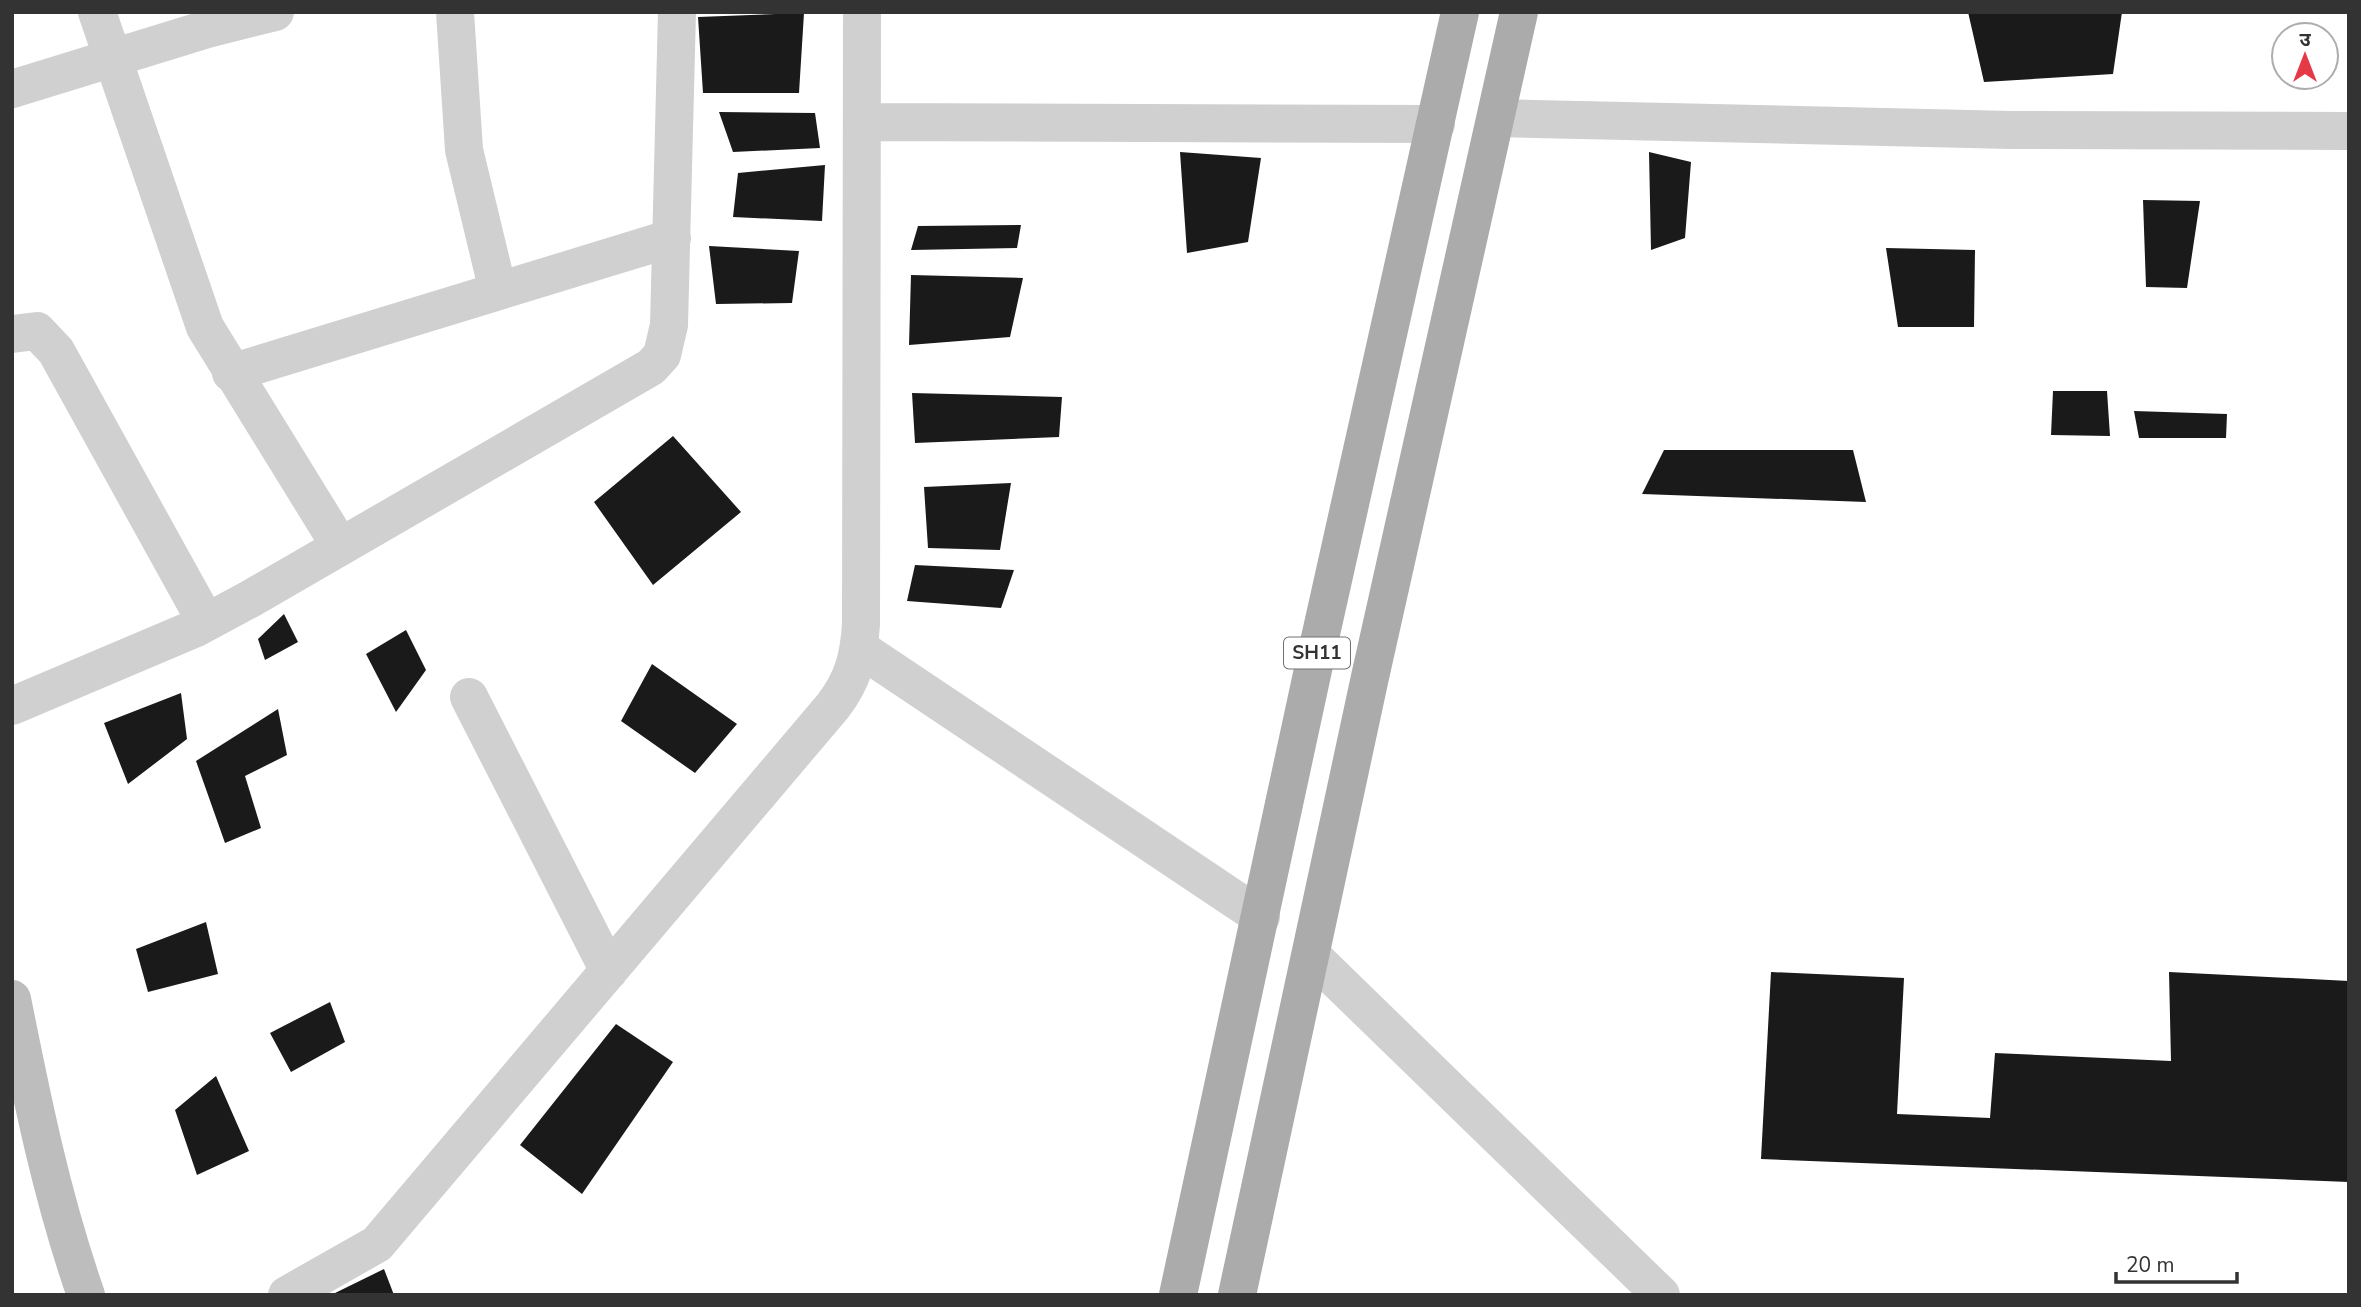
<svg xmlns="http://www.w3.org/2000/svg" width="2361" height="1307" font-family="'Nunito Sans','Noto Sans Devanagari',sans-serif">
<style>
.building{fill:#1a1a1a}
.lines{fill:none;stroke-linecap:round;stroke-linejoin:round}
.street{stroke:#d0d0d0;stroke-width:38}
.secondary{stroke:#bdbdbd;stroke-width:38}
.primary{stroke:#ababab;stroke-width:38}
.labels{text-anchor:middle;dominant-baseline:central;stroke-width:7;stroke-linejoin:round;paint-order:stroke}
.shield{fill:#fff;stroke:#707070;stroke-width:2}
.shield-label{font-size:19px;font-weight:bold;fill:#333}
</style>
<rect width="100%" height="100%" fill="#fff"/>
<path class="building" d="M1968,12H2122L2113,74L1984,82Z
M804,13L799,93H703L698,17Z
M719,112L815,113L820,148L733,152Z
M1180,152L1261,158L1248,242L1187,253Z
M1649,152L1691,162L1685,238L1651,250Z
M825,165L822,221L733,217L738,173Z
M2143,200L2200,201L2187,288L2146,287Z
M1021,225L1017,248L911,250L918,226Z
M709,246L799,251L792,303L716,304Z
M1886,248L1975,250L1974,327H1898Z
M911,275L1023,278L1010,337L909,345Z
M2053,391H2107L2110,436L2051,435Z
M912,393L1062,397L1059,437L915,443Z
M2134,411L2227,414L2226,438H2139Z
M673,436L741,512L653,585L594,502Z
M1664,450H1853L1866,502L1642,494Z
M1011,483L1000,550L928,548L924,487Z
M915,565L1014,570L1001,608L907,601Z
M284,614L298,642L265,660L258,639Z
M406,630L426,670L396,712L366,654Z
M652,664L737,724L695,773L621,721Z
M181,693L187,739L128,784L104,723Z
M278,709L287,755L245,776L261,828L225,843L196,761Z
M206,922L218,974L148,992L136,949Z
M1771,972L1904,978L1897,1114L1990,1118L1995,1053L2171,1061L2169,972L2349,981V1182L1761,1159Z
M330,1002L345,1042L291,1072L270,1033Z
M616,1024L673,1062L582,1194L520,1145Z
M216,1076L249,1151L197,1175L175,1110Z
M384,1269L394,1295H331Z"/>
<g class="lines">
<path class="street" d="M97,12L205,327L340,546
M455,12L464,150L498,291
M12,89L207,29L275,12
M1496,118L2012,130L2349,131
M862,122L1436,124
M12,334L37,331L56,351L206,622
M231,373L672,238
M859,648L1261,917
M469,697L609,971
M12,706L196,628L250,599L651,367L662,355L669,325L677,12
M1312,956L1661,1295
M287,1295L377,1244L833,706C853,680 859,657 861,624L862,12"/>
<path class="secondary" d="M12,999C32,1099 52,1198 86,1295"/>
<path class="primary" d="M1178,1295L1314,665L1460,12
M1237,1295L1370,677L1519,12"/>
</g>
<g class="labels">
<rect class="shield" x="1284" y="637.5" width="66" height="31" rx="5"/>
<g class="shield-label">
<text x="1317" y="653">SH11</text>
</g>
</g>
<rect width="2361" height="1307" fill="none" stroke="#333333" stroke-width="28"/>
<g transform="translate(2305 56)"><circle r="33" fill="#ffffff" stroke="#adadad" stroke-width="2"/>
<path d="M0-5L12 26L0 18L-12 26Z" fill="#e63946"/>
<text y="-10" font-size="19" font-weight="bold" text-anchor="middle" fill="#333333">उ</text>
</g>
<path d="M2116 1272v10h121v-10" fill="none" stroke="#333333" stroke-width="3.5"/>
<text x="2126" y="1272" font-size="21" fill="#333333" stroke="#ffffff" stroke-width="5" paint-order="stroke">20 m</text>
</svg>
